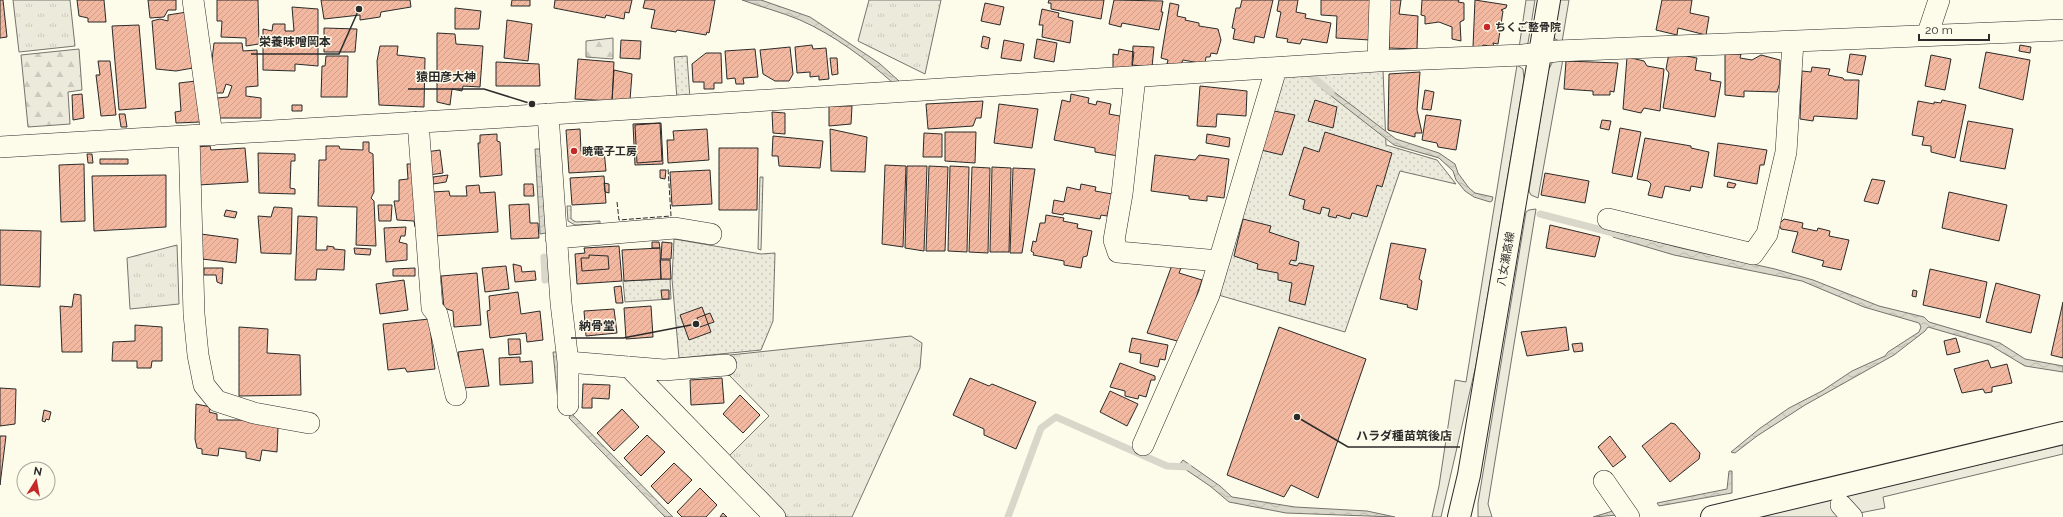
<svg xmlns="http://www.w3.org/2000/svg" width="2063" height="517" font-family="Raleway,'Noto Sans JP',sans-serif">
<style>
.grass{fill:url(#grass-tufts);stroke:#74746e}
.forest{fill:url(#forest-firs);stroke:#74746e}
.garden{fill:url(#garden-dots);stroke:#74746e}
.parking{fill:#eceadb;stroke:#74746e}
.water{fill:url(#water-waves);stroke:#74746e}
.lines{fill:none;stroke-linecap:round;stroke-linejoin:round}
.stream{stroke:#d8d7c9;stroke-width:7}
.building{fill:url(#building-hatch);stroke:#2b2b2b}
.minor-casing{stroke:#2b2b2b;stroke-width:22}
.tertiary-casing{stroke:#2b2b2b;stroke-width:24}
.primary-casing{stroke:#2b2b2b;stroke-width:24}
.minor{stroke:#fdfbea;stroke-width:21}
.tertiary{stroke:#fdfbea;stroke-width:22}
.primary{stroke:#fdfbea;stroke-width:22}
.fence{stroke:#2b2b2b;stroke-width:1;stroke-dasharray:5 2;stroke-linecap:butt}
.poi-dot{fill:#c62828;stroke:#fdfbea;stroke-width:1.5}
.labels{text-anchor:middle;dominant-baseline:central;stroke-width:3;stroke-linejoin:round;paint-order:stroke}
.poi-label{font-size:11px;font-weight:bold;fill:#2b2b2b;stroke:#fdfbea;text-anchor:start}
.street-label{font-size:11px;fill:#2b2b2b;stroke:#fdfbea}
.leader{fill:none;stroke:#2b2b2b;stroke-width:1.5}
.callout-dot{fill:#2b2b2b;stroke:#fdfbea;stroke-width:1.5}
.callout-label{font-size:12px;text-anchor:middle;font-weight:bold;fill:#2b2b2b;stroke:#fdfbea;stroke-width:3;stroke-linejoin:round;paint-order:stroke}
</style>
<defs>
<pattern id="grass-tufts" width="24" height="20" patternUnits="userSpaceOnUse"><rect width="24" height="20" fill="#ecebdb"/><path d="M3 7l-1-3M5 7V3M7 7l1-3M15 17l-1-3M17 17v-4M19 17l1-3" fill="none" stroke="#cbcabc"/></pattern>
<pattern id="forest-firs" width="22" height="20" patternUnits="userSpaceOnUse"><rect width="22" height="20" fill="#ecebdb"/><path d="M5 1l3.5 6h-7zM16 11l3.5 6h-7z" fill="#cbcabc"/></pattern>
<pattern id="garden-dots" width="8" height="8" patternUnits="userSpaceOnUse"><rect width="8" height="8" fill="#ecebdb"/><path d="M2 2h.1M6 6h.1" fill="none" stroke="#cbcabc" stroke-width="1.8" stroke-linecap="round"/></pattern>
<pattern id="water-waves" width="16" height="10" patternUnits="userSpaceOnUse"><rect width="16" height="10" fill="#d8d7c9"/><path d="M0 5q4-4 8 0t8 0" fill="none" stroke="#bab9ad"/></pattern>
<pattern id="building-hatch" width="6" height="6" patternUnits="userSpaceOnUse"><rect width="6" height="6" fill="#f2b8a0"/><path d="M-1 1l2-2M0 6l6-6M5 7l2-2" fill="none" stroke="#d09e8a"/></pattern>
</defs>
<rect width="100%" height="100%" fill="#fdfbea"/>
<path class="grass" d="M13,0H70L75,46L19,52Z
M869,0H941L925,74L858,41Z
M177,245L179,304L130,309L127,258Z
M911,336L922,343L920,368L852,517H787L728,457L769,416L729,375L730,355Z"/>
<path class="forest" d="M613,38V59L586,57V41Z
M79,49L82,90L68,92L70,124L28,127L21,55Z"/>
<path class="garden" d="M687,56L690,99L677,100L674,57Z
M1383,70L1386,145L1437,160L1456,184L1400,171L1345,332L1215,294L1280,77Z
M760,177H763L761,250L758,249Z
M567,206H571V219L576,222L600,221V224L575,225L568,221Z
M674,239L761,254L775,253L773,321L761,350L679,358L672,279Z
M670,279L671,299L625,302L623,281Z"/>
<path class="parking" d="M1526,0H1535L1528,43L1525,47L1519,48Z
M1559,0H1569L1562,42L1555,39L1553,34Z
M1563,59L1538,198L1531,195L1529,191L1548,71L1553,61Z
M1517,65L1523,69L1524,79L1476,365L1441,517H1432L1439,486L1455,380L1466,382Z
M1536,209L1488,504L1492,517H1478V503L1526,212L1529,210Z
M2063,445V454L1883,497L1885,508L1839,517H1761L1813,503Z"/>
<path class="water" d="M742,0H761L810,17L879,63L899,81L893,83C866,59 834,35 800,20C781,12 761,7 742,0Z
M1325,85L1396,139L1439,153L1455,164L1458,173L1469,188L1475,193L1493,197L1492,201L1490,202L1474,197L1465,191L1456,180L1453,171L1439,158L1394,145L1321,88Z
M535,149H541L546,233L540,234Z
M1613,230L1681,248L1775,269L1813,280L1879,306L1924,317L1929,322L2000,343L2025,359L2063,366V372L2025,366L1990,345L1928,327L1925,331L1894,355L1805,405L1757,436L1735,453L1731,452L1759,429L1789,408L1822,391L1852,371L1885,356L1888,352L1919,332L1921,327L1919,323L1864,307L1802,281L1674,255L1613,237Z
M553,352H558V401Z
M571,413L673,517H665L569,418Z
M1183,460L1220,486L1232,497L1295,507L1367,511L1395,517L1286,513L1229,502L1210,486L1179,465Z
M1729,471H1732V493L1659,506L1657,503L1727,489Z
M1616,510L1618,515L1593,517Z"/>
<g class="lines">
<path class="stream" d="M1306,71L1331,92
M1540,214L1621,235
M544,257L545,280
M1008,517L1041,428L1056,417L1167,466L1188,467"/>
</g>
<path class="building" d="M0,0H3L7,37L0,38Z
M77,0H104L106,22H88V18L79,16Z
M148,0H176V10H168L164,17L150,18Z
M217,0H258L259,44L246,46V38L221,37L222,21H217Z
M321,0H410L411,7L381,12L380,17L360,20V15L324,19Z
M512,0H530V6H511Z
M555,0H632L629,13L625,12L624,19L606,15L605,18L554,8Z
M645,0H715L709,33L707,32L706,35L677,30L676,32L651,28L655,10L643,8Z
M1049,0H1104L1101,19L1051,9V3H1048Z
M1114,0L1163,1L1161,12H1163L1159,30L1122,23L1121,27L1109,24Z
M1242,0H1273L1264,38L1255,36L1254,43L1233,39L1235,29L1232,28L1236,8H1240Z
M1279,0H1298L1296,12L1306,14L1305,18L1331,23L1327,43L1302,39L1300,44L1287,42L1288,39L1276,37L1281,12L1277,11Z
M1321,0H1371L1370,40L1336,38L1337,16L1321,15Z
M1389,0H1401L1399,14L1418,16L1417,49L1389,48Z
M1422,0H1459L1458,2L1464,3V20L1460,22L1461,41L1452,39V27L1439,22L1425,24V16L1421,15Z
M1475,0L1507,5L1506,8L1501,10L1503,11L1498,44L1493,43L1494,47L1483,45L1481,49L1473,47Z
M1662,0H1692L1690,13L1709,17L1706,35L1678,28L1677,35L1656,30Z
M985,3L1004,7L1000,25L981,21Z
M1170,3L1179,5L1177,16L1186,18L1185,20L1199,23V26L1218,29L1221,40L1217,54L1211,53L1210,57H1206L1205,64L1183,60L1180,67L1167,64L1168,60L1161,58Z
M292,7L318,9V66L295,64V71L263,70V29L272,31L273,24H285V31H294Z
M455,8L481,11L479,29H455Z
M1042,9L1059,13L1058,17L1073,21L1070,43L1042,37L1043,25H1039Z
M187,12L193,68L176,71L156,69L152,21L160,19L168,21V15Z
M507,20L532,24L528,61L504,58Z
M139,25L146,108L119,110L112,26Z
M324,28L357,29L355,52H324Z
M437,33L455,34L456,44L483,46L480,87L463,86L462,91L452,89L450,105L437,102Z
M983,36L990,38L988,49L981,47Z
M1037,39L1057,43L1054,62L1034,58Z
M621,40L641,41L640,59L620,58Z
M1004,40L1024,44L1021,61L1001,58Z
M214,43H242L243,51L257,50L258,86L246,87V96L261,98V118H219L217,98L228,97L232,86L226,84L223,93H212L211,68Z
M812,45L813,49L826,48L829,79L819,80V76L810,77V72L797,73L795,47Z
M2020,45L2031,47L2030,53L2019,51Z
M380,46H398L397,55L425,58L424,107L379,105L377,61Z
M1133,46L1154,47L1152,67L1132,65Z
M790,47L793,74L789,81H775L763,74L760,50Z
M755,49L758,77L743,78L744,84H736L735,78L727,79L725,51Z
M1119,49L1134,52L1132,68L1113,69V54L1118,55Z
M1986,52L2030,60L2023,100L1979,88Z
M706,53H721L722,83H714V89H704V82H693L692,64Z
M1669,53L1697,58L1695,70L1711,73L1710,80L1721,82L1715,117L1663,108L1669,73L1666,69Z
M1725,54H1741L1740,58L1752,60L1761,55L1780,60V82L1777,92L1744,91V97L1725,95Z
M1850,54L1866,56L1862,75L1847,72Z
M1931,55L1951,59L1945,90L1925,86Z
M326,56H348L347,97H321L322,66H325Z
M1627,57L1644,61L1647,66L1664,69L1660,111L1644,108L1641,113L1623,109Z
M830,58H837L838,74L832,75Z
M578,59L614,62L612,101L575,99Z
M98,61H110L116,115L101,116L96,75H100Z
M1566,61L1618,63L1614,92L1610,91V95H1593V91L1564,89Z
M496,62L539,64L540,86H496Z
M1812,67L1830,69L1828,75L1843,78L1844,80H1859L1857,119L1814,116L1813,121L1800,119L1802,71L1811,72Z
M614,70L632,74L630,100L612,101Z
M1420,72L1417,110L1422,133H1415V137L1388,130L1389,74Z
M196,81L200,122L176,123L175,112L181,111L179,83Z
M1200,86L1247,91L1246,116L1217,114L1216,127L1197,126Z
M1425,90L1434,92L1431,110L1422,109Z
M82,94L84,118L73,120L72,95Z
M1071,94L1089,98L1088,103L1096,105L1097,101L1111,104L1109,114L1125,117L1118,156L1095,152V148L1054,140L1062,100L1070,102Z
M1315,100L1337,107L1333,128L1308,121Z
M1942,100L1966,105L1955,158L1931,152V146L1922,145L1924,137L1912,135L1918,101L1934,104V102L1941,103Z
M983,101L981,118H976L973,126L928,129L926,104Z
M999,104L1038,109L1032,148L994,143Z
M292,105H302V111H292Z
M829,106H852L851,124L829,126Z
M1274,111L1295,115L1282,155L1261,150Z
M772,112L785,113V134L773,133Z
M119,114H125L127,127H121Z
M1426,115L1461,120L1456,150L1438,147L1437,143L1422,140Z
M1602,120L1611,121L1609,130L1600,128Z
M1968,121L2013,129L2005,169L1960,161Z
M660,123L662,161L637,163L635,125Z
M661,123L663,164L635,165L633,124Z
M1620,128L1641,132L1632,177L1612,173Z
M580,129L581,151L604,150L606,171L569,173L566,130Z
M707,129L709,160L668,163L667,140H674L673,131Z
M830,129L867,137L865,172L831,171Z
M945,132H976L975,163L945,161Z
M1325,132L1392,153L1382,187L1377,185L1367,217L1352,213L1350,219L1337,215L1336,218L1328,216L1330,209L1322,207L1320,214L1303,209L1305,200L1289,195L1304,147L1319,152Z
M924,133L942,134V157H923Z
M497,134V141L500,142L502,175L480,177L478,143H480V135Z
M1207,134L1230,138L1229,147L1206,143Z
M773,136L823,141L820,168L779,166L778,156H772Z
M1645,138L1691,146V148L1709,152L1702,188L1691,186L1690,191L1665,186L1662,198L1648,195L1651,184L1648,181L1637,179Z
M363,142H369V152L373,154L374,192L371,198L374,201L376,246L356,245L357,207L318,206L319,160H326V146H339L340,149L363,150Z
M1718,143L1767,150L1764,165H1760L1757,184L1714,176Z
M210,146L211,150L245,148L248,182L198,185L195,147Z
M719,148H758L757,210H719Z
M440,150L443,173L429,175L426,152Z
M258,153L295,154V161H291L290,188L295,189V194L259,193Z
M87,154H92L93,163H88Z
M1155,155L1195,160L1199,155L1229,159L1224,198L1207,196V201L1189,199V196L1151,191Z
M100,159H128V164H100Z
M84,164L85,221L61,222L59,165Z
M407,164H412L418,227H415L414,221L397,220L394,201H399V180L408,179Z
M885,165L906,166L903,247L882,244Z
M907,166H927L924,251L905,248Z
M929,166L948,167L945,251H926Z
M950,166L969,167L967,252L948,251Z
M972,167L990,168L988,253L969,252Z
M992,167L1011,168L1009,252H990Z
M1013,168L1035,169L1022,253H1010Z
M660,170H666L665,179L660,178Z
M710,170L712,204L672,206L670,172Z
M1545,173L1589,181L1585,203L1541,195Z
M166,175V227L94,231L92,176Z
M448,175L446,182L433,184V177Z
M604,176L606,203L572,205L570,178Z
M1872,179L1885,181L1878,204L1864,201Z
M1728,182L1736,184L1734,188L1727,187Z
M604,183L609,184V193L605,192Z
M524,184H533L534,196H524Z
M1081,184L1096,187L1095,191L1112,194L1107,216L1101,215L1100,219L1064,213L1063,215L1052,213L1054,200L1064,202L1067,187L1080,190Z
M479,185L480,193L495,192L498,232L434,236L432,192L449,191L450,196H467L466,186Z
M1949,192L2007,205L1999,241L1942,228Z
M529,204L530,223H538L539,238L511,239L509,205Z
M378,205H392L391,221H379Z
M274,207L292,208L291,254L261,253L258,216L271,217Z
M226,210L237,212L235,218L224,216Z
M1046,215L1064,218L1063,221L1078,224L1077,228L1092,231L1087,256L1083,257L1081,268L1064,265V261L1033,255L1034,253L1031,251L1033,241L1036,242L1040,223H1045Z
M298,216L317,217L316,250H327V246L334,247V249L345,250L344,270L317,269L316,280H295Z
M1243,219L1271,226L1269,232L1299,242L1296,261L1291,260L1289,264L1297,266L1299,263L1314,266L1305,305L1289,301L1292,283L1278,280V273L1257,269L1258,264L1234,256Z
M1784,219L1803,223L1802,228L1817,231L1818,228L1830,231L1829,236L1849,240L1841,270L1822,266L1824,261L1792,252L1798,232L1781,229L1779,224Z
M1550,225L1600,237L1595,257L1546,248Z
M406,227L405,236H401L399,242L407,244V260L386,262L384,228Z
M0,230L41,231L40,287L0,285Z
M201,234L238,239L236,263L202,259Z
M652,242H659L660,248H652Z
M662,242L672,243L671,259H661Z
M1391,243L1426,249L1419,279L1422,281L1417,310L1407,307L1408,305L1380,299Z
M619,246L622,281L577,284L575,254L585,253L584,248Z
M354,248L371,249L370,255L355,254Z
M660,248L661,279L624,281L622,250Z
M589,255L608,256L609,269L582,271L581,258H589Z
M660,260H670L671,279H661Z
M513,264L521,266L522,272L535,271L536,280L515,282Z
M1172,265L1181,268L1179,273L1202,280L1181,342L1147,333Z
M506,266L509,289L485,292L482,268Z
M204,268H223L222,284L217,282L216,275H204Z
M415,268V276H393V269Z
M1930,269L1987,282L1980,318L1923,305Z
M477,273L481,325L454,327L453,311L444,308L441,276Z
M404,280L408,310L380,314L376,284Z
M1996,283L2040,295L2031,333L1986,322Z
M621,286L623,303H616L614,287Z
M661,290H669V299H662Z
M1913,290L1917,291L1916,297L1912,296Z
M518,292L521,314L540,311L543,340L527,342L526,333L490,338L487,311L490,310L489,296Z
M74,294L81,295L82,352H62L60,306L72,307Z
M2063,302V358L2051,355Z
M651,306L653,337L626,339L624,308Z
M702,307L711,332L689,340L680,315Z
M614,309L617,333L586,336L584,311Z
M710,313L714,322L700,327L697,318Z
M429,319L435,369L407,372L405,368L388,370L383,324Z
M135,325L162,327V361H152L151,368H137V361H112L113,342L135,341Z
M239,327L268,329L267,353L300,355L301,395L239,396Z
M1279,327L1366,359L1318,498L1291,485L1284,497L1227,475Z
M1566,327L1569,350L1527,356L1521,332Z
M1132,338L1168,345L1165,360L1160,359L1158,367L1140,363L1141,354L1129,352Z
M1956,338L1960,352L1947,355L1944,341Z
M508,339H520L521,354L509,355Z
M1582,343L1583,351L1574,352L1572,344Z
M483,349L489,386L463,388L458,352Z
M520,357V362L532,361L533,383L500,385L499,358Z
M1988,360L1991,368L2007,364L2012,383L1992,387V392L1985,393L1983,389L1962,393L1954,369Z
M1120,363L1155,376V380H1151L1146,397L1139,395L1138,399L1125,396V391L1110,387Z
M722,378L724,403L691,405L690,380Z
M970,378L989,386L992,384L1036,402L1016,449L984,435V429L953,415Z
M583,384L610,385L609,399L592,398V408H582Z
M0,388L16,389L15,424L0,426Z
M1110,391L1138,404L1127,426L1100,412Z
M740,395L760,415L743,433L723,414Z
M196,404L211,407L209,412L217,414V420H264L278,427L277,452L262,450L260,461L246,458V452L219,448L218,456L202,454V449L197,448L195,439Z
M622,409L639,427L614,451L597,433Z
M44,410L51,412L49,420L46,419L45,422L42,421Z
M1671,423L1675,424L1700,453L1699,459L1670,482L1642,446Z
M647,435L665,452L641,476L624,458Z
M0,436H6L0,485Z
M1610,436L1626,457L1613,467L1598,447Z
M674,463L692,480L668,504L651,486Z
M700,488L717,505L706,517H682L677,512Z
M723,513L727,517H720Z"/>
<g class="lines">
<defs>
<path id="minor" d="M193,0L212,135
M1927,36L1939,0
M1378,61L1380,0
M1135,77L1122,194L1114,240L1118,252L1219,261
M548,114L561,303L568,362V405
M418,122L432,308L437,314L456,395
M189,136L194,314L198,355L204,385L217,401L254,413L309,423
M0,147L489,118L1378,61L1523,55L1557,51L2063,30
M1608,219L1753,254L1767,234L1786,152L1793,42
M556,238L675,228L711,234
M568,362L664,370L726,365
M629,367L775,517
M1143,445L1209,295L1276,69
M1604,481L1629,517
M1841,505L1852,517"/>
<path id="tertiary" d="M1712,517L2063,433"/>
<path id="primary" d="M1459,517L1469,475L1549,0"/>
</defs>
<use href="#minor" class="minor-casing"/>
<use href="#tertiary" class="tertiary-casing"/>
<use href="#primary" class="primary-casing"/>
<use href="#minor" class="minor"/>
<use href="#tertiary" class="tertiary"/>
<use href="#primary" class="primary"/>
<path class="fence" d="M617,202L619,220L671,216L668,168"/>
</g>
<g class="poi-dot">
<circle cx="1487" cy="27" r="4"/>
<circle cx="574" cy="151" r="4"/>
</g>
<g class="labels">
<g class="poi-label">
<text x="1495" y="27">ちくご整骨院</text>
<text x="582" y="151">暁電子工房</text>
</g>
<g class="street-label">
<text transform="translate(1506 259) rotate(-80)">八女瀬高線</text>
</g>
</g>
<path class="leader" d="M359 9L339 54H251M532 104L484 89H408M696 324L623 338H571M1297 417L1348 447H1460"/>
<g class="callout-dot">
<circle cx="359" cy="9" r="4"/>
<circle cx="532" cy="104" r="4"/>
<circle cx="696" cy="324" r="4"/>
<circle cx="1297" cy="417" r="4"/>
</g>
<g class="callout-label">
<text x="295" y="46">栄養味噌岡本</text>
<text x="446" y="81">猿田彦大神</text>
<text x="597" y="330">納骨堂</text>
<text x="1404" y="440">ハラダ種苗筑後店</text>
</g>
<g transform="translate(36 481) rotate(11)"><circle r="19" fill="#fdfbea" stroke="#a9a89e"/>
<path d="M0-3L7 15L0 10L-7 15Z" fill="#c62828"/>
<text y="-6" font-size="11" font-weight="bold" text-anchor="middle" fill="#2b2b2b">N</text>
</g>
<path d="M1919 34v6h70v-6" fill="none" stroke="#2b2b2b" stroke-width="2"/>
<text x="1925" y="34" font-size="12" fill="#2b2b2b" stroke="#fdfbea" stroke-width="3" paint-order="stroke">20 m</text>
</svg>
